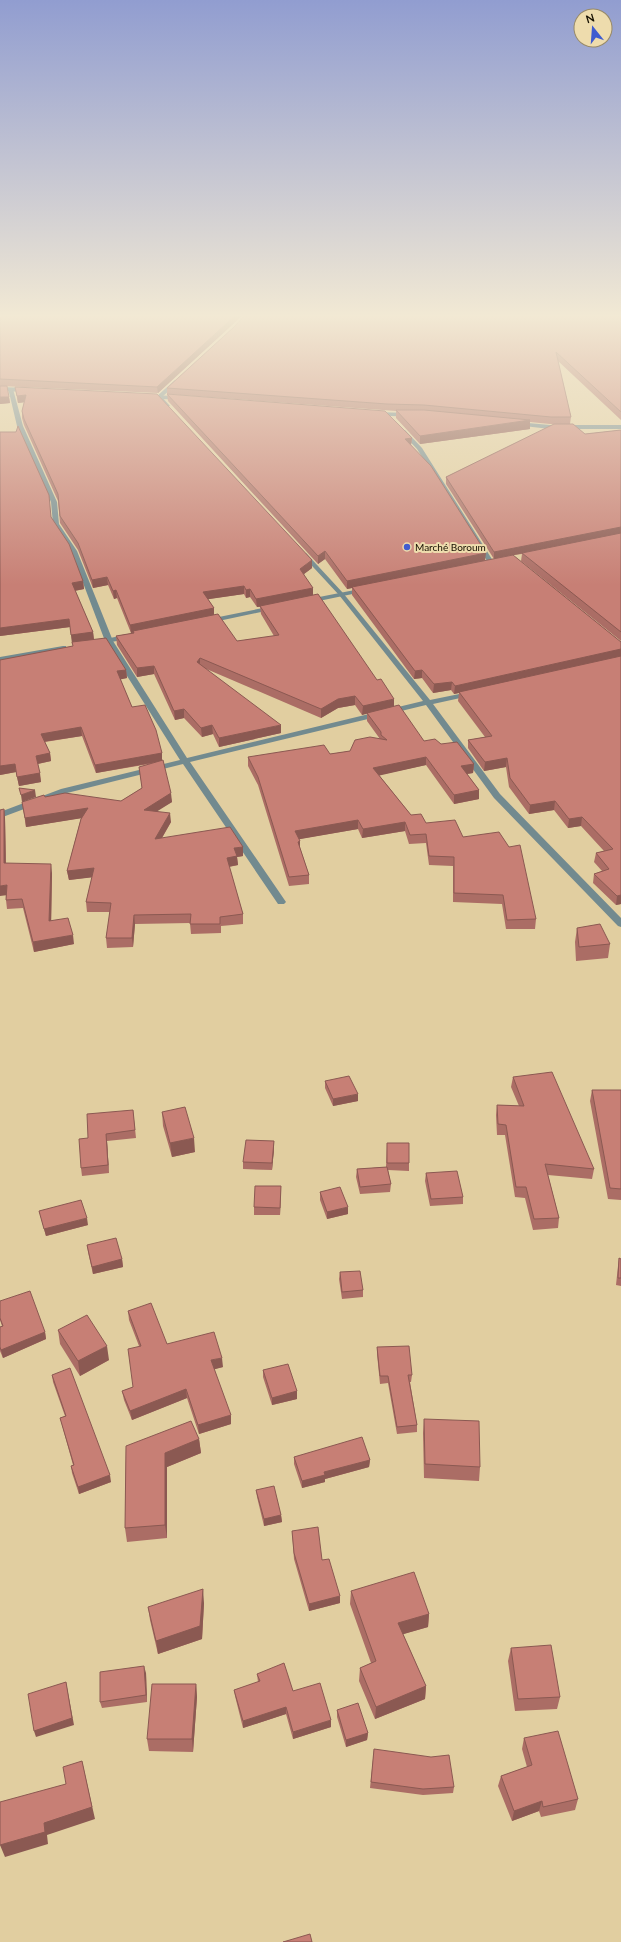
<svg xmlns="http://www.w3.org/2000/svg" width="621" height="1942" font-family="Lato,sans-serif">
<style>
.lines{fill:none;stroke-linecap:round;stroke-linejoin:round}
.minor{fill:#728a8f;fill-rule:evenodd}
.tertiary{fill:#728a8f;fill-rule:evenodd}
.wall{fill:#ab6d65;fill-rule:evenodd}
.shaded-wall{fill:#8b5952}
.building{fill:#c77f75;stroke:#8b5952}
.poi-dot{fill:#405ccf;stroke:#eedcad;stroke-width:1.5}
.labels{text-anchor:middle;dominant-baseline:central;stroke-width:4;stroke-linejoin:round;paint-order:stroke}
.far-poi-label{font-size:10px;fill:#161001;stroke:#eedcad;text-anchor:start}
</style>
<rect width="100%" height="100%" fill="#e1cea0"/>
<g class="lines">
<path class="minor" d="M175,380L180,381L162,397L170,406L165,407L156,397Z
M8,388L13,389L23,426L57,502L59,524L77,551L113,641L187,758L423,701L339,595L301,554L306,553L343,593L430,700L474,691V695L433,704L500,794L621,918V927L618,926L494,798L426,705L190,762L286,902L284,904H278L183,764L67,793L0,818V812L61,789L180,760L105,641L71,551L53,524L51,502L17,426Z
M401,430H405L422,448L495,564L494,565L489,564L417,449L401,432Z"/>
<path class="tertiary" d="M0,387L28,388L31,390L28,392L0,391Z
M144,395L180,396L183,398L180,400L146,398L144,397Z
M373,412L409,413L412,415L409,417L375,415L372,413Z
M517,422L550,425H621V429H550L515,425V423Z
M365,588L367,589V591L309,603L306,601L309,599Z
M273,606L275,607V609L209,623L205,621L209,619Z
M130,634L134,636L133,638L95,645L91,643L95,641Z
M63,646H66V650L0,661V657Z"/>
</g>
<path class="wall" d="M3,313H245L158,393L0,386L9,397L10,403L0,404V319Z
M621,313V420L558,361L571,417L570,424H550L530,422V429L420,444L396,418V411L167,394V388L234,327Z
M15,387L312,568L304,574L313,595L394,707L424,741L441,744L474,764L473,773L467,774L479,790V799L454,804L426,765L379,775L411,815L426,823L463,837L536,919L535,929H506L502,904L453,902V866L429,865L426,843L409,844L405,831L362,838L358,829L299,839L300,841V848L309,875V884L289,886L258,785L248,766V757L330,754L350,751L380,739L367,721V713L362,715L355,705L338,708L321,718L204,668L281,733L219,747L213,734L202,737L184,718L175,720L154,674L137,677L117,645L116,636L133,633H131L117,598L114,599L108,585L93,588L78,550L60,523L58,501L24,425L22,418V411L24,402L18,403L16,393ZM244,594L246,598L250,597L257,607H260L261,614L274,636L237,641L214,615V608L208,599Z
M167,394L412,438L411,445L485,561L494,559L446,484V477L585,434L621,430V641L521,561L522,554L513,555L621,642V904L616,905L593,883L594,874L602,871L594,862L596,853L604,851L581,826L568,828L554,810L529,814L509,787L506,767L484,771L468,748V740L485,737L458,701L459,693L454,694L451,690L433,693L422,678L414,679L352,595V588L347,589L325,559L318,564L168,401Z
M0,432L51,518L83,581L84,589L75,591L93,632L94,640L126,670L127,678L120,679L132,707L162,753V761L172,802L156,811L171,822L162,838L243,856L237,857L238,865L229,867L243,914V924L221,926V933L191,934L190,923L135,924L133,947L107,948L106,938L110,912H87L86,902L92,877L69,880L67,871L81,818L26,827L22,802L45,797L121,801L142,788L139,767L155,763L96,773L82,736L45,742L50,753L51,761L38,764L41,782L19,786L16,772L0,775V660L73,646L70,627L0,636Z
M4,809L5,818L6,863L52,873L51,921L74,944L34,952L23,908L7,909L6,900Z
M577,928L610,944L608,958L576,961L575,942Z
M513,1077L594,1169L592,1179L548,1175L559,1218L558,1228L533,1230L525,1198L515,1197L505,1135H497L496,1115L497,1105L519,1106L511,1087Z
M325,1081L358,1101L333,1106L325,1088Z
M592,1090H621V1200L608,1199L590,1101Z
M133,1110L136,1138L107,1141L109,1173L82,1176L81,1168L88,1138Z
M162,1112L195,1152L172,1157L163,1126Z
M274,1141V1149L272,1170L243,1169V1162Z
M387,1143L409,1163V1171L388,1170L391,1184L390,1192L360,1194L356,1177L357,1169L386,1167Z
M426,1173L463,1197V1204L430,1206L425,1181Z
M281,1186L280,1215H254V1207Z
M320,1192L348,1214L327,1219L320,1200Z
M39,1211L88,1225L46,1236Z
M87,1245L122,1259L123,1267L93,1274L88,1252Z
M619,1258L621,1259V1286L616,1285L618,1266Z
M340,1272L363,1290V1297L342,1299L339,1279Z
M0,1301L45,1332L46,1339L3,1358L0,1351V1327L2,1326L0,1320Z
M128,1311L167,1344L223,1367L214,1369L231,1424L199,1434L187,1398L132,1420L124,1400L122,1391L133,1387L139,1346L129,1320Z
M58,1330L109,1360L80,1376L60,1344Z
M377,1347L412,1375L411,1382H410L417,1425V1432L397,1434L388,1383L380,1384L377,1354Z
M263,1370L297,1391V1399L272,1405L263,1377Z
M52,1375L111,1482L79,1494L72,1473L71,1466L73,1465L62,1425L60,1418L65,1416L53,1382Z
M424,1419L480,1467L479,1481L424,1478L423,1433Z
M199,1439L201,1453L167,1467V1538L127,1542L125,1528L126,1446Z
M294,1457L370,1460L369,1467L325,1479V1482L302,1488L294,1464Z
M256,1490L281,1515L282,1522L264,1526L257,1497Z
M292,1531L322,1560L340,1603L309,1611L294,1559Z
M351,1591L429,1614L428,1627L403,1634L426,1686L425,1699L375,1719L359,1681L360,1668L371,1663L350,1604Z
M204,1603L202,1639L158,1654L150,1620L148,1607Z
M511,1648L560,1697L557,1709L515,1711L508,1661Z
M146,1673L147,1702L102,1708L100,1702Z
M257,1674L293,1691L331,1727L293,1739L286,1714L243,1728L235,1696L234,1690L258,1682Z
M196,1684L197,1697L193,1752L149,1751L147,1739Z
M337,1710L368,1733L367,1740L346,1747L337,1717Z
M524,1738L578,1799L575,1810L541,1817L539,1811L512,1821L498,1786L501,1776L527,1767L522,1749Z
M374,1749L454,1787L453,1793L423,1795L370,1788Z"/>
<path class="shaded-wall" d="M238,313H245L158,393L157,387Z
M26,395L27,402L18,403L17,396Z
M0,397H9L10,403L0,404Z
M530,420V429L420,444V436Z
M412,438L411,445L405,446V439Z
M621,527V534L494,559V552Z
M325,551V559L318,564V556Z
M486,553L485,561L347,589V581Z
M312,560V568L300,577V569Z
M107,577L108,585L93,588L92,580Z
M83,581L84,589L73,591L72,583Z
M244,586V594L203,600V592Z
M313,588V596L257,607L256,599Z
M250,589V597L246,598V590Z
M116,590L117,598L114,599L113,591Z
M214,608V616L131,633L130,625Z
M69,619L70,627L0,636V628Z
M93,632L94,640L72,644L71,635Z
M621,649V657L454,694L455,686Z
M200,658V666L197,662Z
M154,666V674L137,677V668Z
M126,670L127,678L118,680L117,671Z
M422,670V678L414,679L415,671Z
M452,682L451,690L433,693L434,684Z
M355,696V705L338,708L321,718V709L338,699Z
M394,699V707L362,715L363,706Z
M184,709V718L175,720L174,711Z
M212,725L213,734L202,737L201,728Z
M281,725V733L219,747V738Z
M81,727L82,736L42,742L41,734Z
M50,753L51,761L37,764L36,756Z
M162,753V761L96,773L95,765Z
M426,757V765L373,777V768Z
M507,758L506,767L484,771L485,762Z
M15,764L16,772L0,775V766Z
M474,764L473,773L460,775L461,766Z
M40,773L41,782L19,786L17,777Z
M35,790L36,797L22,802L21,795Z
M479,790V799L454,804V795Z
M171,793L172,802L145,819L144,810Z
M555,801L554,810L529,814L530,805Z
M88,808L89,817L26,827L25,818Z
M4,809L5,818L6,872L4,863Z
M170,813L171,822L156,848L155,839Z
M582,817L581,826L568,828L569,819Z
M358,820V829L295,840V831Z
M405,822V831L362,838L363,829Z
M300,841V850L298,842Z
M243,847V856L237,857L238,865L227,867V858L234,848Z
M51,864L52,873L51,930L49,921Z
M94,868L95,877L69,880L67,871Z
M7,885L8,895L0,896V886Z
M621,895V904L616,905L617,896Z
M134,915L135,924L133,947L132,938Z
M73,935L74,944L34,952L33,942Z
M358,1094V1101L333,1106V1099Z
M106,1134L107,1141L109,1173L108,1165Z
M194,1138L195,1152L172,1157L170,1143Z
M274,1141V1149L272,1170V1163Z
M281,1186V1193L280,1215V1208Z
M348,1207V1214L327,1219V1212Z
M87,1218L88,1225L46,1236L44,1229Z
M122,1259L123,1267L93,1274L92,1267Z
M45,1332L46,1339L3,1358L1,1350Z
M107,1346L109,1360L80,1376L78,1361Z
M222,1358L223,1367L212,1370L211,1360Z
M186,1389L187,1398L132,1420L130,1411Z
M297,1391V1399L272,1405V1398Z
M231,1415V1424L199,1434L198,1425Z
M199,1439L201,1453L167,1467V1538L165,1525V1453Z
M370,1460L369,1467L325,1479V1482L302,1488V1481L324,1472Z
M110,1475L111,1482L79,1494L78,1487Z
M281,1515L282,1522L264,1526V1519Z
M203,1589L204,1603L202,1639L158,1654L156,1641Z
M340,1596V1603L309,1611V1604Z
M429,1614L428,1627L397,1636L398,1623Z
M144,1666L146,1673L147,1702L146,1695Z
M66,1682L74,1725L36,1737L34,1731Z
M196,1684L197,1697L193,1752L192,1739Z
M426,1686L425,1699L375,1719L376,1707Z
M286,1707V1714L243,1728V1721Z
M331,1720V1727L293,1739V1732Z
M368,1733L367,1740L346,1747V1740Z
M82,1761L95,1819L47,1835L48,1844L5,1857L0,1845L44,1823Z
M542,1801L539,1811L512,1821L514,1811Z"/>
<path class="building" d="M3,313H238L157,387L0,379V319Z
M247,313H621V412L556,352L571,417H551L424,405L387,404L167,388L234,327Z
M0,386H7L9,397H0Z
M15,387L157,394L312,560L300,569L313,588L256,599L250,589L246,590L244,586L203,592L214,608L130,625L116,590L113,591L107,577L92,580L78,543L60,516L58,494L24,419L22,411L26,395L17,396Z
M167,394L385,411L412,438L405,439L431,466L486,553L347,581L325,551L318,556Z
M396,410H424L530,420L420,436Z
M554,424H573L585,434L621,430V527L494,552L446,477Z
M18,426L49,495L51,517L69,544L83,581L72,583L93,632L71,635L69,619L0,628V432H16Z
M621,533V632L522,553Z
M513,555L621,642V649L455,686L452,682L434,684L422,670L415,671L352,587Z
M318,594L377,680L381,679L394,699L363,706L355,696L338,699L321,709L200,658L197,662L281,725L219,738L212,725L201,728L184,709L174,711L154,666L137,668L116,636L134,633L133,631L218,614L237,641L279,635L260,606Z
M106,638L126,670L117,671L132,707L145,705L156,730L162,753L95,765L81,727L41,734L50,753L36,756L40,773L17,777L15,764L0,766V660L73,646L72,642Z
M621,656V895L617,896L594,874L609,869L596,853L613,849L582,817L569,819L555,801L530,805L510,778L507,758L485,762L468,740L492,736L459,692Z
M399,705L424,741L435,739L441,744L457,742L474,764L461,766L479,790L454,795L426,757L373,768L411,815L421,814L426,823L455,820L463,837L499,832L509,847L520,845L536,919L507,920L503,895L454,893V857L429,856L426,834L410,835L405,822L363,829L358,820L295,831L300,841L298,842L309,875L289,877L258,777L248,757L324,745L330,754L350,751L355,740L370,737L387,740L381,735V732L367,713Z
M163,760L171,793L144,810L170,813L155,839L230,827L243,847L234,848L237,856L227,858L243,914L220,917V924H190L191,914L134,915L132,938H106L111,903L86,902L94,868L67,871L81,819L88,808L25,818L22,802L44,795L45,797L65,793L121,801L142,788L139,767Z
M19,788L35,790L21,795Z
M4,809V863L51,864L49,921L68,918L73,935L33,942L22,899L6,900L7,885L0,886V810Z
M600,924L610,944L579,947L577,928Z
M552,1072L594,1169L545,1164L559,1218L534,1219L526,1187H516L506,1125L498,1124L497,1105L524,1106L513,1077Z
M349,1076L358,1094L333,1099L325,1081Z
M592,1090H621V1189L610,1188Z
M185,1107L194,1138L170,1143L162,1112Z
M133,1110L135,1130L106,1134L108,1165L81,1168L79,1139L88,1138L87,1114Z
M246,1140L274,1141L272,1163L243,1162Z
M387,1143H409V1163H387Z
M387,1167L391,1184L360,1187L357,1169Z
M457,1171L463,1197L431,1199L426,1173Z
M255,1186H281L280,1208L254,1207Z
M340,1187L348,1207L327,1212L320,1192Z
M81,1200L87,1218L44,1229L39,1211Z
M116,1238L122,1259L92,1267L87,1245Z
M619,1258L621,1259V1278H618Z
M360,1271L363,1290L342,1292L340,1272Z
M30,1291L45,1332L1,1350L0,1347V1327L3,1326L0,1318V1301Z
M151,1303L167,1344L214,1332L222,1358L211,1360L231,1415L198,1425L186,1389L130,1411L122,1391L133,1387L128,1349L141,1346L128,1311Z
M87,1315L107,1346L78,1361L58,1330Z
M409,1346L412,1375H408L417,1425L397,1427L388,1376H380L377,1347Z
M288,1364L297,1391L272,1398L263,1370Z
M70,1368L110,1475L78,1487L71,1466L74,1465L60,1418L66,1416L52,1375Z
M424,1419L479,1421L480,1467L425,1464Z
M191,1421L199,1439L165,1453V1525L125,1528L126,1446Z
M362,1437L370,1460L324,1472L325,1475L302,1481L294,1457Z
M274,1486L281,1515L264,1519L256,1490Z
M318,1527L322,1560L329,1559L340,1596L309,1604L294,1553L292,1531Z
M414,1572L429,1614L398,1623L426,1686L376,1707L360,1668L376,1661L351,1591Z
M203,1589L200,1626L156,1641L148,1607Z
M551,1645L560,1697L518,1699L511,1648Z
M284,1663L293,1691L320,1683L331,1720L293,1732L286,1707L243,1721L234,1690L260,1681L257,1674Z
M144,1666L146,1695L100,1702V1672Z
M66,1682L72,1718L34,1731L28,1694Z
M152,1684H196L192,1739H147Z
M358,1703L368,1733L346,1740L337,1710Z
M558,1731L578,1799L543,1807L542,1801L514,1811L501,1776L532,1765L524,1738Z
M374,1749L431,1757L449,1755L454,1787L423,1789L371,1782Z
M82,1761L92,1807L44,1823L45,1832L0,1845V1802L66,1784L63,1767Z
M310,1934L312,1942H283Z"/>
<linearGradient id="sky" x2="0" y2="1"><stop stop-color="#919dd0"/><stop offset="0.54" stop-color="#f2e9d4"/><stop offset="1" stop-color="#f2e9d4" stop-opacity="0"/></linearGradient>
<rect width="621" height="585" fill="url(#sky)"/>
<circle class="poi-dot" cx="407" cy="547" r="4"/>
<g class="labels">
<g class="far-poi-label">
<text x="415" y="547">Marché Boroum</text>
</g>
</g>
<g transform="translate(593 28) rotate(343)"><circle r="19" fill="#eedcad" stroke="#988a68"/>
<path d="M0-3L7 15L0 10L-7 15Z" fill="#405ccf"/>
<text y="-6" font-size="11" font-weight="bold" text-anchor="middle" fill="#161001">N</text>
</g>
</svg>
